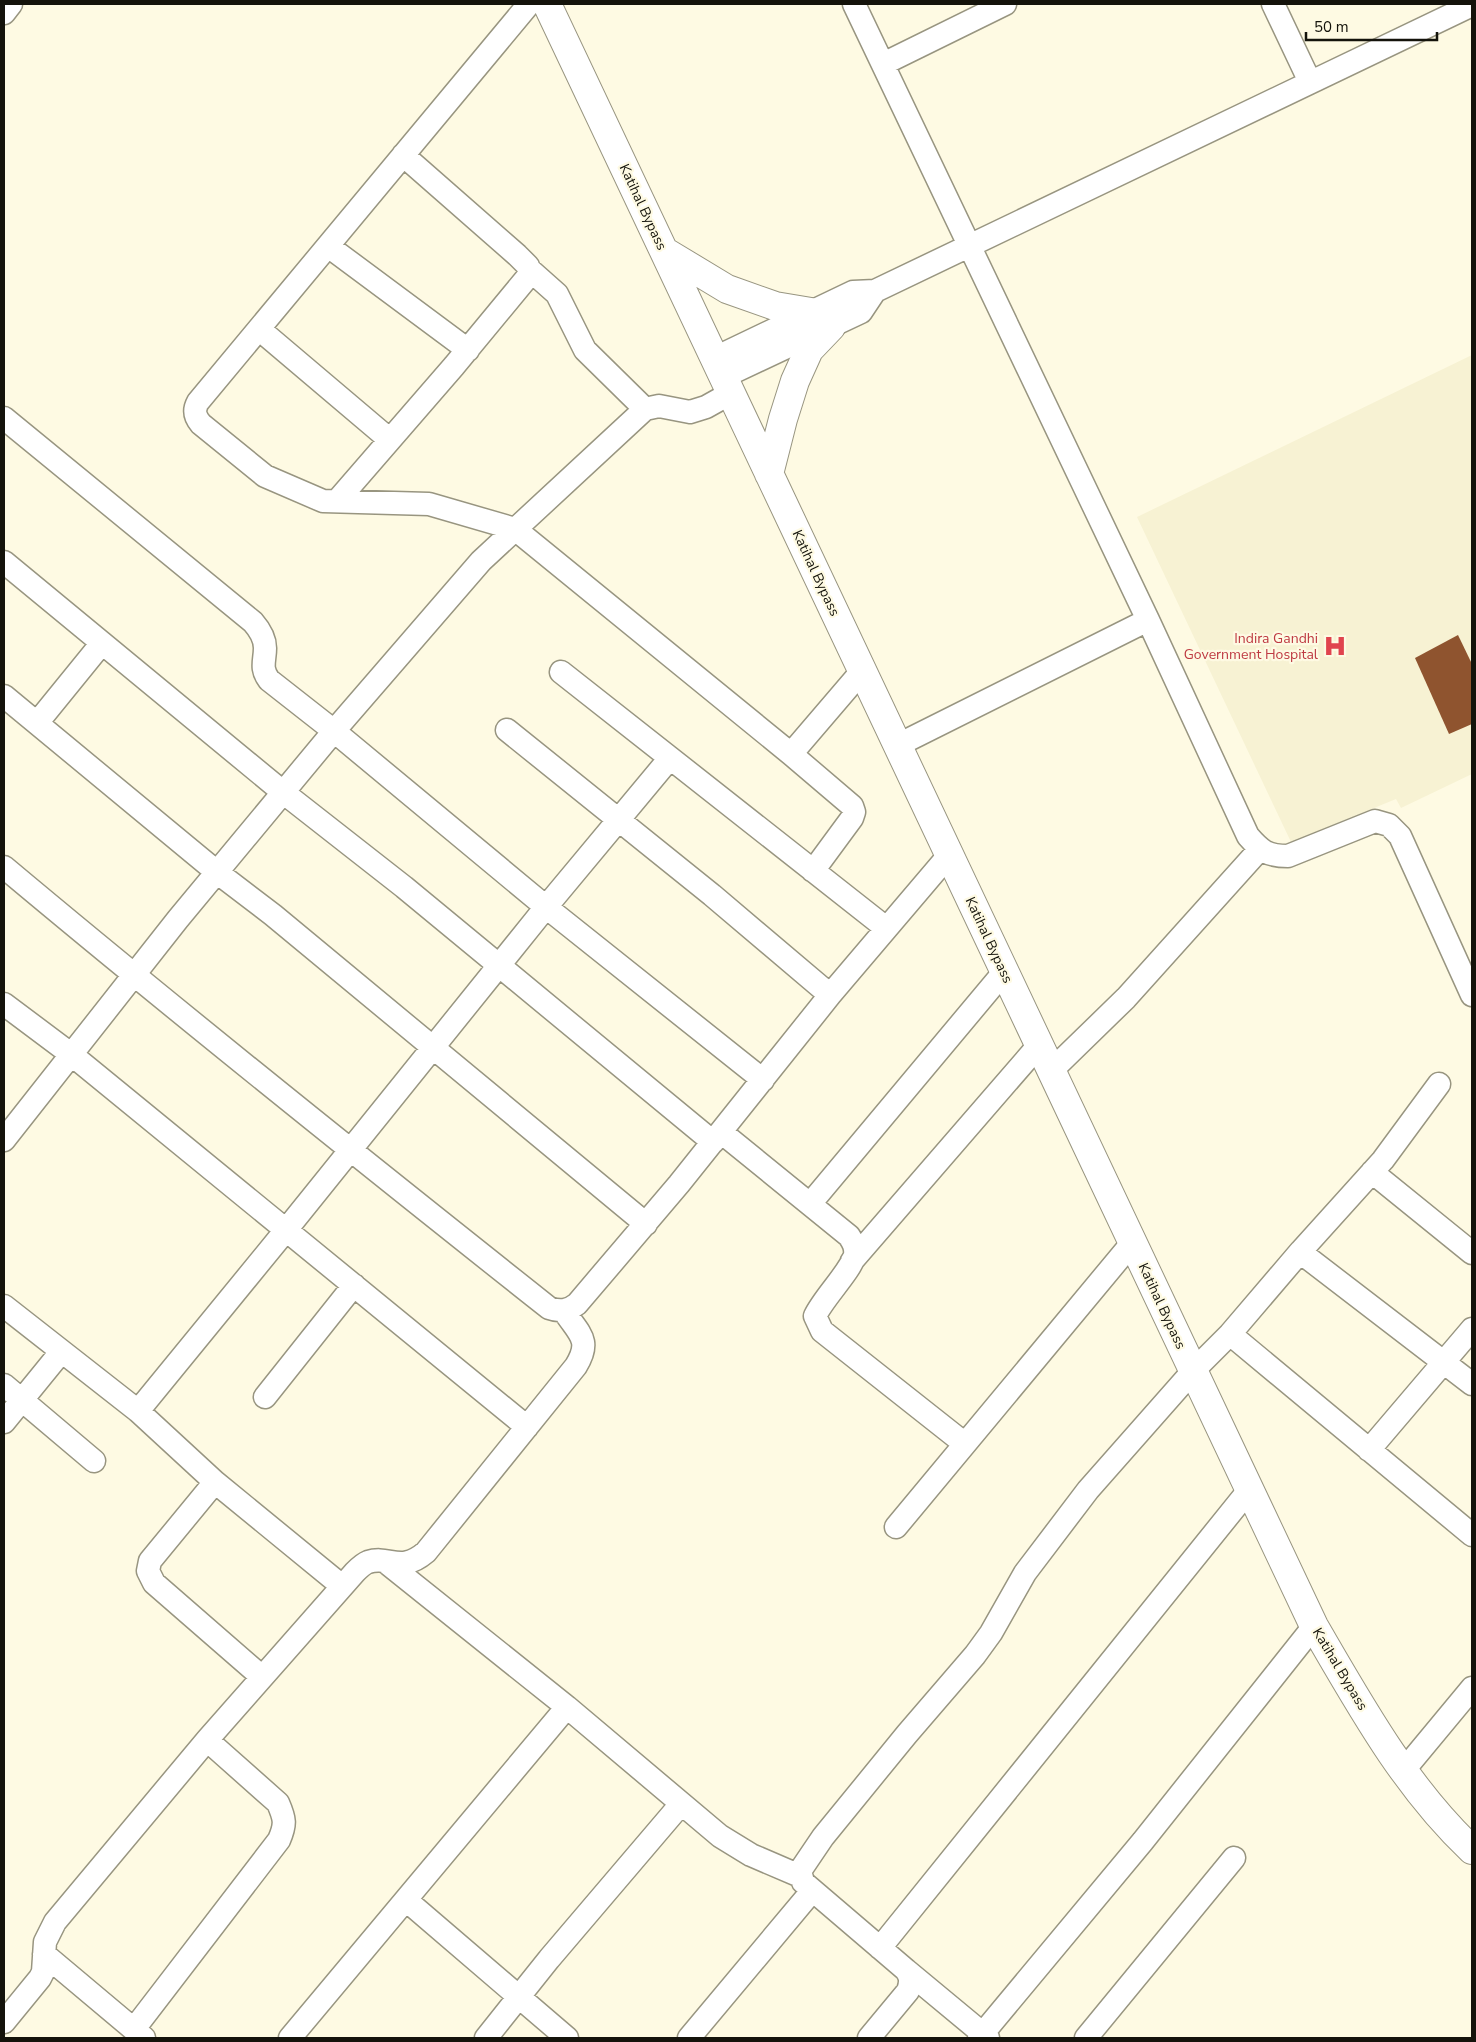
<svg xmlns="http://www.w3.org/2000/svg" width="1476" height="2042" font-family="'Nunito Sans',sans-serif">
<style>
.built{fill:#f7f2d3}
.building{fill:#8f542f}
.lines{fill:none;stroke-linecap:round;stroke-linejoin:round}
.minor-casing{stroke:#989580;stroke-width:25}
.major-casing{stroke:#989580;stroke-width:30}
.minor{stroke:#fff;stroke-width:22}
.major{stroke:#fff;stroke-width:28}
.labels{text-anchor:middle;dominant-baseline:central;stroke-width:4.5;stroke-linejoin:round;paint-order:stroke}
.street-label{font-size:14px;fill:#14130b;stroke:#fefae3}
.health-label{font-size:14px;fill:#be3a42;stroke:#fefae3;text-anchor:end}
</style>
<rect width="100%" height="100%" fill="#fefae3"/>
<path class="built" d="M1472,355V774L1401,808L1396,799L1291,842L1137,517Z"/>
<path class="building" d="M1458,635L1472,664V724L1449,734L1415,658Z"/>
<g class="lines">
<defs>
<path id="minor" d="M529,4L198,402C193,411 195,417 201,424L265,476L323,501L429,504L515,529L791,754L852,806L854,812L852,818L813,871
M854,4L1148,620L1248,836C1261,851 1267,856 1288,856L1375,821L1389,825L1400,836L1472,995
M1273,4L1310,82
M4,13L11,4
M883,64L1005,4
M328,246L468,350
M530,270L557,294L585,350L645,409
M259,329L390,440
M715,358L853,292L875,291L1472,5
M723,377L861,312L875,291
M4,418L253,622C260,630 265,638 265,648C265,661 260,668 269,680L334,731L546,907L763,1080
M337,501L454,366L530,274L528,266L517,255L403,155
M4,562L284,793L404,887L713,1142
M561,672L886,928
M4,696L218,873L273,915L646,1224
M37,723L102,643
M507,730L712,895L830,995
M898,745L1148,620
M791,754L862,671
M4,867C183,1017 366,1163 549,1308C560,1312 568,1311 577,1304L679,1184L830,995L949,855
M4,1004L72,1055L527,1427
M1051,1071L1126,998L1260,849
M721,1132L849,1236C853,1242 856,1247 855,1255C850,1272 824,1297 815,1316L822,1331L965,1444
M4,1140L178,919L334,731L481,561L645,409L659,406L690,412L706,407L731,393
M1372,1172L1472,1253
M810,1204L1004,972
M1300,1252L1472,1384
M852,1261L1039,1045
M4,1306L138,1411L215,1482L342,1586
M1230,1334L1472,1535
M4,1385L94,1461
M265,1397L354,1285
M138,1411L286,1230L546,907L670,758
M4,1422L61,1352
M1369,1450L1472,1329
M215,1482L150,1561L148,1571L154,1583L262,1677
M896,1527L1132,1243
M387,1563L567,1707L720,1836L751,1855L800,1876
M1404,1770L1472,1688
M406,1900L567,2038
M880,1948L1249,1490
M44,1954L144,2038
M906,1970L988,2038
M4,2022L40,1978L43,1972L45,1942L55,1922L207,1740L355,1572C359,1568 363,1564 368,1562C390,1555 400,1574 426,1552L576,1366C592,1340 579,1334 564,1311
M134,2029L279,1840C286,1824 285,1819 278,1803L207,1740
M290,2038L567,1707
M486,2038L549,1959L681,1804
M689,2038L812,1891
M869,2038L908,1991C911,1982 911,1977 906,1970L803,1882L800,1871L823,1837L907,1734L975,1655L991,1633L1025,1573L1088,1490L1193,1371L1230,1334L1300,1252L1383,1160L1439,1084
M979,2038L1143,1841L1314,1626
M1086,2038L1234,1858"/>
<path id="major" d="M547,4L1314,1626C1360,1705 1405,1787 1472,1850
M664,251L727,289L775,306L811,312
M769,474L783,419L795,381L809,350L831,327"/>
</defs>
<use href="#minor" class="minor-casing"/>
<use href="#major" class="major-casing"/>
<use href="#minor" class="minor"/>
<use href="#major" class="major"/>
</g>
<defs>
<symbol id="hospital-bare" viewBox="-9 -9 18 18"><path d="M-5-5h3v3.5h4V-5h3V5h-3V1.5h-4V5h-3Z" fill="#e0444e" stroke="#fefae3" stroke-width="2.5" paint-order="stroke"/></symbol>
</defs>
<g fill-rule="evenodd">
<use href="#hospital-bare" x="1319" y="630" width="32" height="32"/>
</g>
<g class="labels">
<g class="street-label">
<text transform="translate(643 207) rotate(65)">Katihal Bypass</text>
<text transform="translate(816 573) rotate(65)">Katihal Bypass</text>
<text transform="translate(989 940) rotate(65)">Katihal Bypass</text>
<text transform="translate(1162 1306) rotate(65)">Katihal Bypass</text>
<text transform="translate(1340 1669) rotate(59)">Katihal Bypass</text>
</g>
<g class="health-label">
<text x="1318" y="638">Indira Gandhi<tspan x="1318" dy="16">Government Hospital</tspan></text>
</g>
</g>
<rect width="1476" height="2042" fill="none" stroke="#14130b" stroke-width="10"/>
<path d="M1306 32v8h131v-8" fill="none" stroke="#14130b" stroke-width="2.5"/>
<text x="1314" y="32" font-size="15" fill="#14130b" stroke="#fefae3" stroke-width="4" paint-order="stroke">50 m</text>
</svg>
